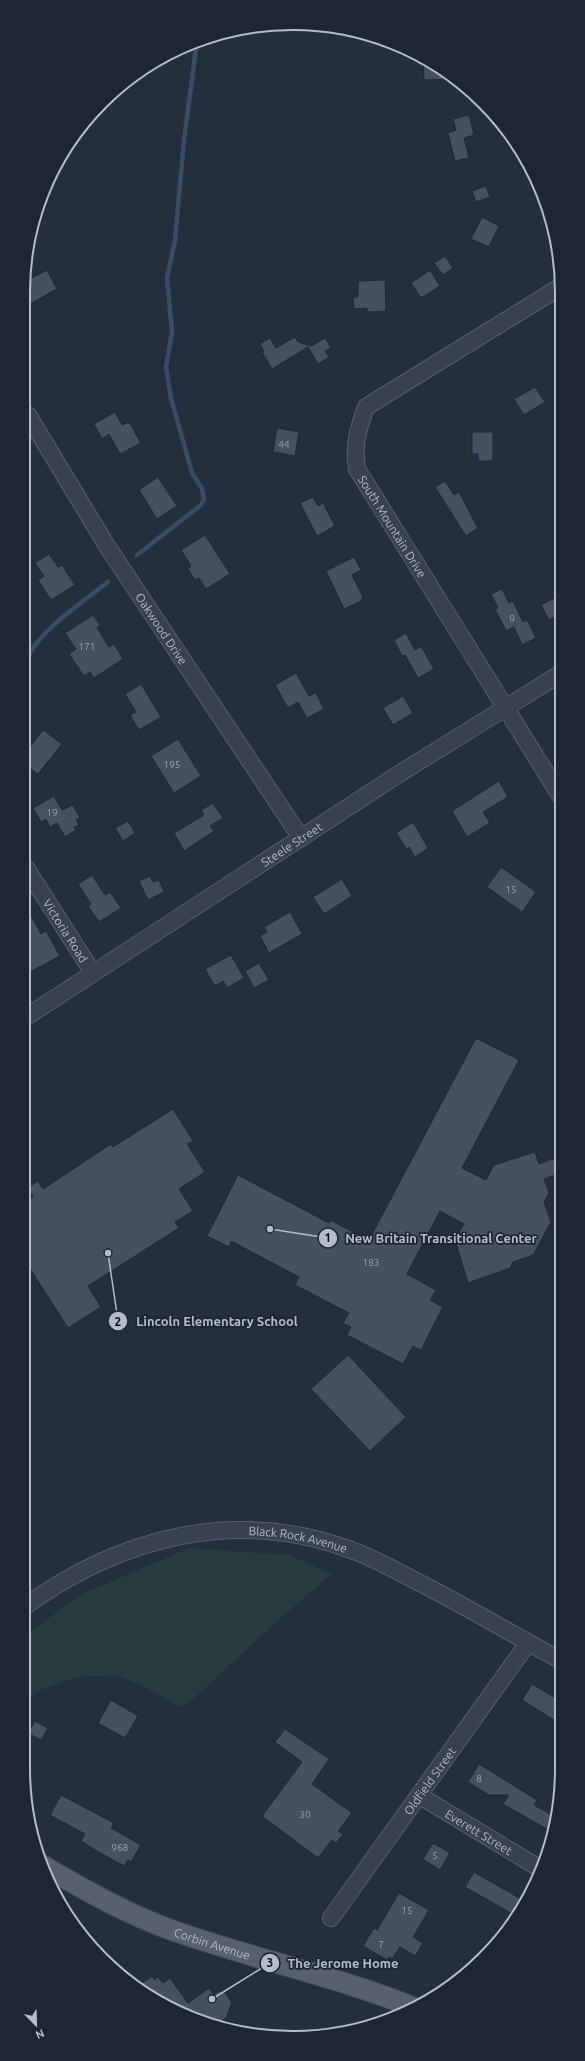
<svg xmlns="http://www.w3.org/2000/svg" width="585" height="2061" font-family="Ubuntu,sans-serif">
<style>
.green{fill:#263c3f}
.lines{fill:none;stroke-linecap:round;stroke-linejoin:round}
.stream{stroke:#394c67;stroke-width:4.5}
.building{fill:#455162;stroke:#1f2835}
.minor-casing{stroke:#565f6c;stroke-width:18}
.major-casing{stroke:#414a57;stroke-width:22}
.minor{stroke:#38414e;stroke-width:16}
.major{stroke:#56606e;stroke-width:20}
.labels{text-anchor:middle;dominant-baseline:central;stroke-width:3.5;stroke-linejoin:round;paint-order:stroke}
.number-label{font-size:10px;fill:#98a1af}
.street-label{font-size:12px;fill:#b4bcc9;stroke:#1d2633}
.rim{fill:none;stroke:#b4bcc9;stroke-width:2}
.leader{fill:none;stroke:#b4bcc9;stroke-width:1.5}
.callout-dot{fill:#b4bcc9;stroke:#1d2633;stroke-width:1.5}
.mark-label{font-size:12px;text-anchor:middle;font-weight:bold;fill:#111}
.callout-label{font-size:13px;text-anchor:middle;font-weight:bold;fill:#b4bcc9;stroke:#1d2633;stroke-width:3.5;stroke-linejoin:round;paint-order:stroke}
</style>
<rect width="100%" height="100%" fill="#242f3e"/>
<path class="green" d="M189,1548L290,1555L332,1574L275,1623L191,1701L180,1707L143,1686L115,1675L76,1677L39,1691L23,1704V1637L82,1594Z"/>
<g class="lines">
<path class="stream" d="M137,555L201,505L204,499L202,489L192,473L171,398L166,367L172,332L167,278L175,240L184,140L197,41
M27,658C42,628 82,603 108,582"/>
</g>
<path class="building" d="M423,59L451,79L424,80Z
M469,115L474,135L464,138L469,158L455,161L448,133L456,130L453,119Z
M486,186L490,197L476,202L472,191Z
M482,217L499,226L489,247L471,239Z
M445,256L453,268L443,275L434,263Z
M47,270L57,289L28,305V280Z
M430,270L440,286L421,298L411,283Z
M385,280L386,311L367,312V308L354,309L353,297H358V281Z
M295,337L298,342L311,346L325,338L331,348L325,351L329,357L318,364L308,347L272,369L262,352L264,351L260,344L270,338L276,348Z
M535,387L545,402L524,415L514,399Z
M115,412L122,425L129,422L141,443L120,454L109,434L102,439L94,424Z
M277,428L299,432L295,456L273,452Z
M472,432H493V461H478V454H472Z
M158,477L177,506L157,519L139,490Z
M445,481L454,495L459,492L478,528L466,536L435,487Z
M313,497L318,506L323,503L335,526L317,536L300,503Z
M205,535L230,574L206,589L199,578L195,580L188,569L191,566L181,550Z
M49,554L58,567L62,565L75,585L51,600L38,580L44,576L35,563Z
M354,557L361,570L352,575L363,597L361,601L344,609L326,571Z
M502,589L509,603L513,601L523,622L527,620L536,638L522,645L514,627L506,631L495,609L498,608L491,594Z
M560,595V614L549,620L541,605Z
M93,615L100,625L97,628L109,647L114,644L123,659L94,678L90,672L84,676L69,654L76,649L65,633Z
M406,633L415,650L421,646L434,669L418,678L405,655L402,656L394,640Z
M296,673L309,696L316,693L324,709L307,718L298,702L288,708L275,685Z
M141,684L161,717L139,730L130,715L136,712L125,694Z
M403,696L413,713L393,725L383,708Z
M43,730L62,744L38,774L26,765V752Z
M178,739L201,776L174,793L151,756Z
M499,781L508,797L483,812L490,823L467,837L452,811Z
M54,796L62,810L73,805L80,818L76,820L79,825L74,827L76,830L65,837L57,823L50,827L46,819L41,822L33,808Z
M213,803L223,818L210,826L214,831L184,851L174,833L204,815L201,810Z
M128,821L135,833L123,841L115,828Z
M413,822L428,848L415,857L409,847L407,849L396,833Z
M501,867L536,892L522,912L487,887Z
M92,875L105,895L110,892L121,908L99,922L88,906L91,904L78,884Z
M150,876L153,882L159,880L164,892L148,900L139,881Z
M342,879L352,896L324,914L313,897Z
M26,906L41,934L46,931L60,956L26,974Z
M290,912L302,934L269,953L260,936L267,932L264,927Z
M231,955L244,978L227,988L223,981L215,986L205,969Z
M259,963L269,980L254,988L245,971Z
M476,1038L519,1060L462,1168L486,1180L494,1165L535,1152L539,1164L561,1156V1173L544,1179L549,1193L544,1202L551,1222L533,1255L513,1262L510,1268L468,1283L455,1240L464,1224L440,1211L407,1274L436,1290L430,1300L443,1307L421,1350L413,1346L403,1364L347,1335L351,1327L343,1323L349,1313L295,1285L299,1277L231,1241L229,1247L207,1236L238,1175L329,1223L330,1220L369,1240Z
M173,1109L193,1141L187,1144L205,1172L179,1189L193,1211L175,1222L179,1228L88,1286L101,1307L68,1328L29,1267L25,1270V1203L33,1197L27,1188L38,1181L43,1189L111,1144L113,1147Z
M348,1355L406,1417L370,1451L311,1389Z
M532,1684L562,1702V1725L522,1700Z
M111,1700L138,1716L125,1738L98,1723Z
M35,1721L48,1728L41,1740L28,1733Z
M285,1729L329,1759L312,1784L352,1813L338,1831L343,1834L336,1843L332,1840L318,1858L262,1816L302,1762L275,1742Z
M479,1764L537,1800L534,1805L557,1818L552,1832L503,1804L509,1795H489L468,1782Z
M61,1795L114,1823L111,1828L141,1845L131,1862L128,1860L124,1866L97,1851L81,1841L85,1834L50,1815Z
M433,1843L450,1853L440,1870L423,1859Z
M474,1872L526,1902L516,1916L465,1887Z
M399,1893L429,1910L413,1937L423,1943L415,1956L400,1947L392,1959L389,1957L387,1960L363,1946L374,1928L377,1930Z
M152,1976L155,1980L158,1977L163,1983L170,1978L188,2003L209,1988L214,1995L220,1991L225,1993L232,2002L226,2018L215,2026L174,2010L139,1989L142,1986L141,1984Z"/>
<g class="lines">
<defs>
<g id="minor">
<path id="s1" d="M560,287L366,407C358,430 353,444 357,469L561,797"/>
<path id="s2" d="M28,415L107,546L301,838"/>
<path id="s3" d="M26,868L93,973"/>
<path id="s4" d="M26,1017L402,772L560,674"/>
<path id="s5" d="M24,1607C120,1537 236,1507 351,1550C374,1558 395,1570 416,1581C466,1606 513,1635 562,1661"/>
<path id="s6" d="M420,1796L539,1868"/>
<path id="s7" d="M331,1918L528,1643"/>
</g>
<g id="major">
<path id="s8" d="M42,1865C82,1889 123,1912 166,1928C248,1958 334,1975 415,2008"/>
</g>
</defs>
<use href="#minor" class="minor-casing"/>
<use href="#major" class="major-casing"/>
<use href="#minor" class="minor"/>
<use href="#major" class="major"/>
</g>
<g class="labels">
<g class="number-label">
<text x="284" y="444">44</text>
<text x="512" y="618">9</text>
<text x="87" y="646">171</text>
<text x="172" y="764">195</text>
<text x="52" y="812">19</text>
<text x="511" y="889">15</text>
<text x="371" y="1262">183</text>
<text x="479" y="1778">8</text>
<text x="305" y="1814">30</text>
<text x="120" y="1847">968</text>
<text x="435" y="1855">5</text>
<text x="407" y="1910">15</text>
<text x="381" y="1944">7</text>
</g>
<g class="street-label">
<text stroke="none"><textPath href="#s1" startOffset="359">South Mountain Drive</textPath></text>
<text stroke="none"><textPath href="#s2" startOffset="252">Oakwood Drive</textPath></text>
<text stroke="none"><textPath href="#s4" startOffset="317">Steele Street</textPath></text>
<text stroke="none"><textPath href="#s3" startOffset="74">Victoria Road</textPath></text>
<text stroke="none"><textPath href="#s5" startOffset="292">Black Rock Avenue</textPath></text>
<text stroke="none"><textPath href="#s7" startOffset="169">Oldfield Street</textPath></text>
<text stroke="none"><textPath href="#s6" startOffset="69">Everett Street</textPath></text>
<text stroke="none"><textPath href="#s8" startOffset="188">Corbin Avenue</textPath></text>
</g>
</g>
<path d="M0 0H585V2061H0ZM292 30H293A262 262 0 0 1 555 292V1769A262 262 0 0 1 293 2031H292A262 262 0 0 1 30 1769V292A262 262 0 0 1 292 30Z" fill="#1d2633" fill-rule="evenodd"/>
<path class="rim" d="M292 30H293A262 262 0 0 1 555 292V1769A262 262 0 0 1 293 2031H292A262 262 0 0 1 30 1769V292A262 262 0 0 1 292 30Z"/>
<path class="leader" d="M270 1229L328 1238M108 1253L118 1321M212 1999L270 1963"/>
<g class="callout-dot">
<circle cx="270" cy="1229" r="4"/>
<circle cx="108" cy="1253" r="4"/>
<circle cx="212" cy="1999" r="4"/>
<circle cx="328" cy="1238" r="10"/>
<circle cx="118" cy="1321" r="10"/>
<circle cx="270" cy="1963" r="10"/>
</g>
<g class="mark-label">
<text x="328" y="1242">1</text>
<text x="118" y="1326">2</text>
<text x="270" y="1967">3</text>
</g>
<g class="callout-label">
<text x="441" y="1243">New Britain Transitional Center</text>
<text x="217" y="1326">Lincoln Elementary School</text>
<text x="343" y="1968">The Jerome Home</text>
</g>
<g transform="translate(36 2025) rotate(157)" stroke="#1d2633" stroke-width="3" paint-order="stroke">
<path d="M0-3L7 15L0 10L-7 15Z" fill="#b4bcc9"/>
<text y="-6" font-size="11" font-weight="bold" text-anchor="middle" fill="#b4bcc9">N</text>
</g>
</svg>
